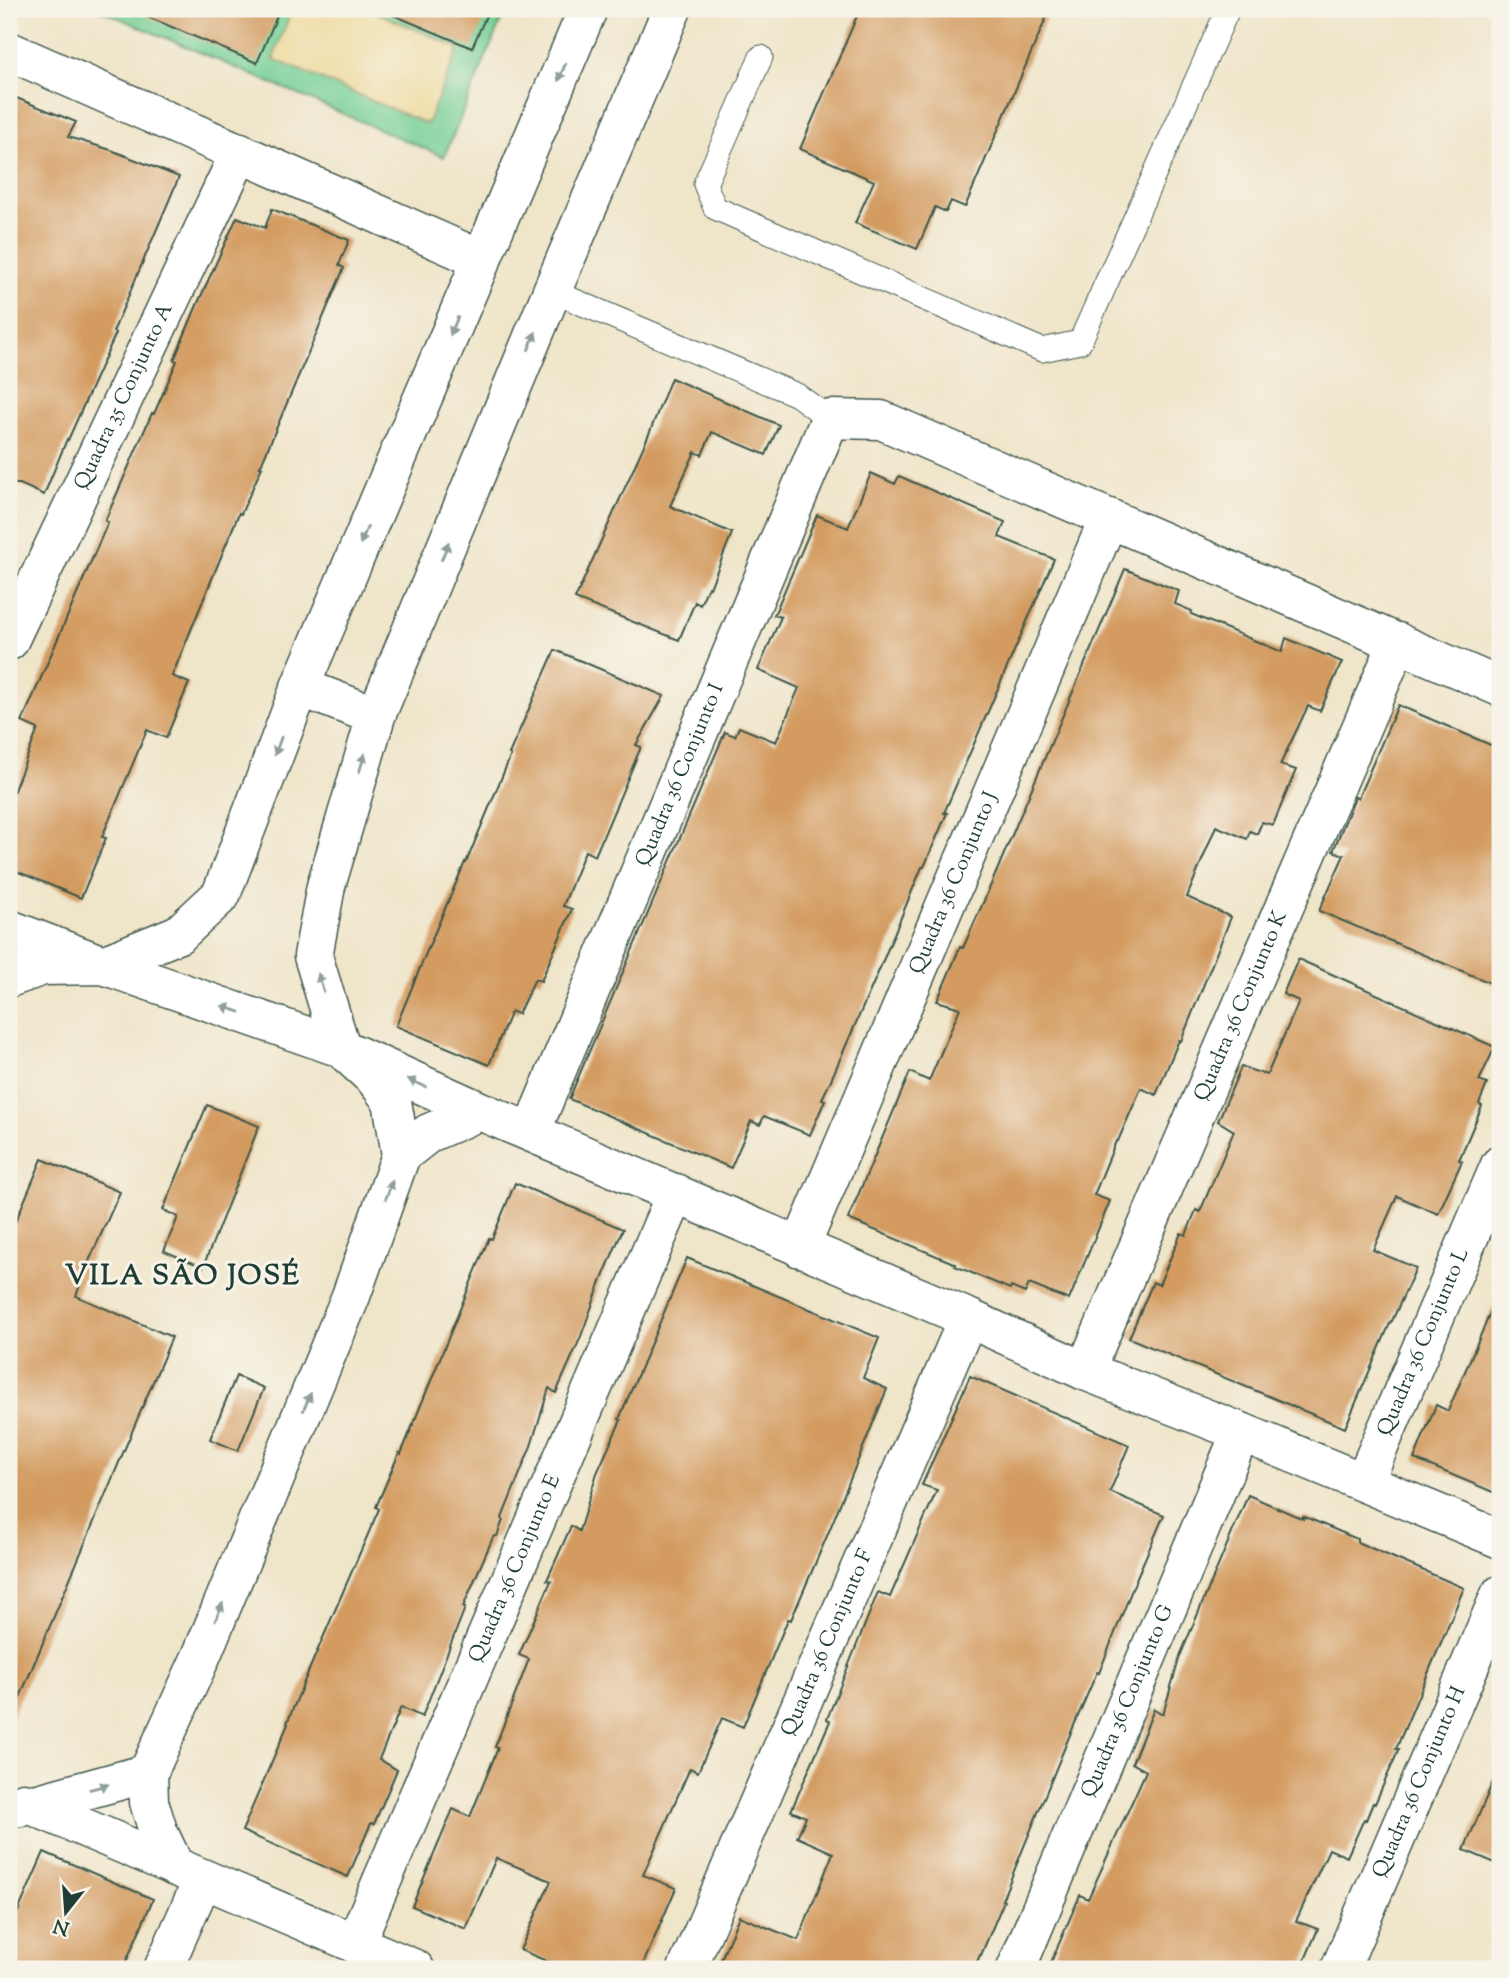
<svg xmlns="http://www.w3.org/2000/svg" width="1509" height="1978" font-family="'Sorts Mill Goudy',serif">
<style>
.green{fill:#77d097;stroke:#4b8666;stroke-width:2}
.sand{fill:#eeda9e;stroke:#868c69;stroke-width:2}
.building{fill:#d39b60}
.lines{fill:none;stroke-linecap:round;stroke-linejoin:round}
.lane-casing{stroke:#3e564a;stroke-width:25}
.street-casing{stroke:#3e564a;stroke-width:41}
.secondary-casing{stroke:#3e564a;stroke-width:41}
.lane{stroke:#fff;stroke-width:23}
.street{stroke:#fff;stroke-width:38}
.secondary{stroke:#fff;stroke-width:38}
.oneway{fill:#8f9e9a}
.labels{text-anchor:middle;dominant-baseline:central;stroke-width:6;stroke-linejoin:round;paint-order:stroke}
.street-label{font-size:21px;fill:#1f3d34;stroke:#f7f3e8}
.district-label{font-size:28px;font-weight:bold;letter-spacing:2px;fill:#1f3d34;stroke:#f7f3e8}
</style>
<rect width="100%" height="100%" fill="#f7f3e8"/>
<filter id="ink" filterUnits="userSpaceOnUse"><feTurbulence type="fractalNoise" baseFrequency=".0143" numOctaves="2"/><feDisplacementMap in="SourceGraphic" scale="14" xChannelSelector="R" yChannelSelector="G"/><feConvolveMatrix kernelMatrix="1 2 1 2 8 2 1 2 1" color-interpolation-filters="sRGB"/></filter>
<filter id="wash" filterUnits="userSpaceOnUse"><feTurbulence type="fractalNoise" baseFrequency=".00686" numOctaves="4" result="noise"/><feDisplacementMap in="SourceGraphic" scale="28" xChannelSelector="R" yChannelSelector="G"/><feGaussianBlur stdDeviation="1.57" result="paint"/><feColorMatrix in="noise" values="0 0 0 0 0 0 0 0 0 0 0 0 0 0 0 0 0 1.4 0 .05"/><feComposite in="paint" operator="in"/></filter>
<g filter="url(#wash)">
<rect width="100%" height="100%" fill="#efe5c9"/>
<path class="green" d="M98,9H506L444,157Z"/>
<path class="sand" d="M292,9H368L459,48L427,124L273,59Z"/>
<g id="blocks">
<path class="building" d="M129,9H280L257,63Z
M379,9H489L472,48Z
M860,9H1050L965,207L951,201L946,212L935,207L917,249L855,223L874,181L800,149Z
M9,95L76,122L68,137L111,150L179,177L113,332L116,333L68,440L67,439L44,495L20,484H9Z
M272,209L349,240L339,265L344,268L260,467H262L241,514L239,513L172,676L189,683L166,738L147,730L102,837L106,838L81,898L9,868V803L38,729L22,722L108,522L105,521L152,413L154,414L177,361L174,360L197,305L237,217L265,228Z
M671,378L779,425L766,455L712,432L702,455L695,452L670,506L732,533L710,588L708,587L700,605L695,602L679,640L575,599L649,434Z
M871,473L895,484L899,476L1005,522L999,537L1054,559L944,813H947L924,867H922L877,975L830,1082L822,1099L825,1100L810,1135L764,1116L760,1125L751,1121L731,1168L569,1099L725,732L735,736L739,727L776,742L799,688L758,670L781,617L774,615L817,515L848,528Z
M1125,569L1179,591L1175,604L1192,611L1191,614L1282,652L1286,638L1342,662L1320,711L1308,706L1280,765L1296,770L1273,825L1262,822L1257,834L1250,831L1247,839L1216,826L1187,897L1231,917L1181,1041L1179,1040L1156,1095L1141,1088L1118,1141H1116L1094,1195L1110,1201L1069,1300L1029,1284L1025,1293L1011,1287L1010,1289L955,1266L956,1264L848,1219L910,1072L929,1081L960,1008L937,1001L960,947L963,948L987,894Z
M555,650L664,696L636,745L641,747L595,856L585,851L563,906L572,909L541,981L535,979L518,1014L511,1011L489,1065L396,1026L429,946L465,862L466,863L511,755L509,754Z
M1398,705L1500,749V987L1319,911L1344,855L1333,851L1355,797L1358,798Z
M1298,959L1495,1047L1479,1081L1487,1084L1479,1104L1482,1106L1459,1160L1462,1161L1438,1214L1397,1196L1373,1250L1416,1268L1392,1321H1391L1345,1428L1129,1338L1153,1282L1159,1285L1181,1233L1186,1235L1196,1210L1200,1212L1234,1131L1218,1121L1241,1067L1267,1075L1299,1001L1283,994Z
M207,1105L259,1126L203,1267L164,1251L178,1217L163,1210Z
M42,1159L120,1192L90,1259L76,1296L172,1337L9,1723V1237Z
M515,1183L623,1229L600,1284L580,1339L556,1393L549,1388L531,1446L502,1518L503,1520L497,1536L493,1537L463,1607L465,1608L422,1717L401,1707L379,1759L397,1770L374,1824L371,1823L348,1877L242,1831L288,1724L287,1723L309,1670L379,1509L376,1507L399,1453L401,1454L489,1238L492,1239Z
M687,1258L879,1338L863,1378L887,1389L827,1536L791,1620L788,1619L743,1727L722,1718L698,1772L690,1768L643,1875L676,1888L641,1969H566L520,1950L551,1881L496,1858L466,1929L412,1906L453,1809L470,1817L498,1748L495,1747L529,1659L519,1655L551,1581L547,1580L571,1526L579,1531L597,1473L621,1420L619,1419Z
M1500,1290V1495L1414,1459L1436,1405L1448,1411Z
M236,1376L264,1388L238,1451L210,1439Z
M970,1376L1129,1445L1110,1492L1164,1515L1137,1577L1099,1673L1097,1672L1069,1737L1002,1900L1004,1901L981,1955H980L974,1969H717L739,1916L798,1940L833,1853L797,1837L806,1817L791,1811L830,1721L827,1719L878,1592L890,1597L937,1490L922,1485Z
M1248,1495L1303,1519V1516L1357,1539V1542L1464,1588L1396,1749H1399L1375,1804L1373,1803L1366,1820L1364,1819L1347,1857L1329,1849L1296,1921L1318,1929L1301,1969H1048L1080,1895L1088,1899L1146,1771L1132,1763L1154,1709L1163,1714L1180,1656Z
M1500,1765V1865L1464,1850Z
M44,1852L153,1899L123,1969H9V1932Z"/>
</g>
</g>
<g filter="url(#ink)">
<use href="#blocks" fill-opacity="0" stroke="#3e564a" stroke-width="2"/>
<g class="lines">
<defs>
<path id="lane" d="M761,57L705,184L715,208L1042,350L1080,342L1228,9
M552,291L797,395L830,419"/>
<g id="street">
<path d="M9,51L482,260"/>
<path id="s1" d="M9,641L240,152"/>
<path id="s2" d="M531,1132L830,419L881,420L1500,687"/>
<path id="s3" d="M800,1248L1109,518"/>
<path id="s4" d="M1085,1371L1398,642"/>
<path id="s5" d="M1364,1482L1500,1165"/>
<path id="s6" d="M355,1944L676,1193"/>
<path d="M163,1969L203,1879"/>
<path id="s7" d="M687,1969L968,1318"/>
<path id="s8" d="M1016,1969L1241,1432"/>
<path id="s9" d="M1340,1969L1500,1595"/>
</g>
<path id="secondary" d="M300,687L376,716
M9,929L103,965L341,1048L480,1111L968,1318L1085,1371L1241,1432L1500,1539
M9,978L43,966L103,965L179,934L221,895L300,687L588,9
M401,1155L429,1133L480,1111
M148,1773L149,1802L158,1831L175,1867
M24,1802L415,1969
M9,1809L31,1805L148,1773L200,1659L351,1296L401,1155L392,1101L375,1079L341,1048L313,956L326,886L376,716L552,291L672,9"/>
</defs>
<use href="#lane" class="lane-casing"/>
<use href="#street" class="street-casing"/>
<use href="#secondary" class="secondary-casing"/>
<use href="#lane" class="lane"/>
<use href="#street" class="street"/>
<use href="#secondary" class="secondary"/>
</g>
<defs><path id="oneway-solid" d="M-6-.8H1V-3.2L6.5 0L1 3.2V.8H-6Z" transform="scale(1.75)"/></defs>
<g class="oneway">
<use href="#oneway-solid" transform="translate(562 72) rotate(113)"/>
<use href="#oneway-solid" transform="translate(454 326) rotate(113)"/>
<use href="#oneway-solid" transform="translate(532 341) rotate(-68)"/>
<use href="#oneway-solid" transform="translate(364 535) rotate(113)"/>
<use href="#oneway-solid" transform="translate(445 551) rotate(-68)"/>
<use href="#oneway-solid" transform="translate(278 746) rotate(110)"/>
<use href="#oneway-solid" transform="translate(362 763) rotate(-73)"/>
<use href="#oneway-solid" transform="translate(321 983) rotate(-107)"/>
<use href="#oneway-solid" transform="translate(231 1009) rotate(-161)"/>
<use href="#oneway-solid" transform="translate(417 1083) rotate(-156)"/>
<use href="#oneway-solid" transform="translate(389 1190) rotate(-70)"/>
<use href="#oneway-solid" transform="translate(307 1402) rotate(-67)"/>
<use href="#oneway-solid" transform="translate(219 1612) rotate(-67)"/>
<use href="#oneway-solid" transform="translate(99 1787) rotate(-15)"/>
</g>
</g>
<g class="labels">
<g class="street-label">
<text stroke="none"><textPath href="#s1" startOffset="270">Quadra 35 Conjunto A</textPath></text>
<text stroke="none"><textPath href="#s2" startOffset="387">Quadra 36 Conjunto I</textPath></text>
<text stroke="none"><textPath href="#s3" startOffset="396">Quadra 36 Conjunto J</textPath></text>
<text stroke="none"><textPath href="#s4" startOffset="397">Quadra 36 Conjunto K</textPath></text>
<text stroke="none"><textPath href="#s5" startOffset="152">Quadra 36 Conjunto L</textPath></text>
<text stroke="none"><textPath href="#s6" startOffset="408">Quadra 36 Conjunto E</textPath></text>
<text stroke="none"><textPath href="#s7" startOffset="355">Quadra 36 Conjunto F</textPath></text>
<text stroke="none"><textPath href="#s8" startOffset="290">Quadra 36 Conjunto G</textPath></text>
<text stroke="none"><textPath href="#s9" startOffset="203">Quadra 36 Conjunto H</textPath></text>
</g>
<g class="district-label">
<text x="183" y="1277">VILA SÃO JOSÉ</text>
</g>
</g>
<rect width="1509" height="1978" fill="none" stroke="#f7f3e8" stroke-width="35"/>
<g transform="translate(66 1912) rotate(197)" stroke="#f7f3e8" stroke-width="5" paint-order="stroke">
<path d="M0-5L12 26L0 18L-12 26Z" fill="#1f3d34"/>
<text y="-10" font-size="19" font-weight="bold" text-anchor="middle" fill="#1f3d34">N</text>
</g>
</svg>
